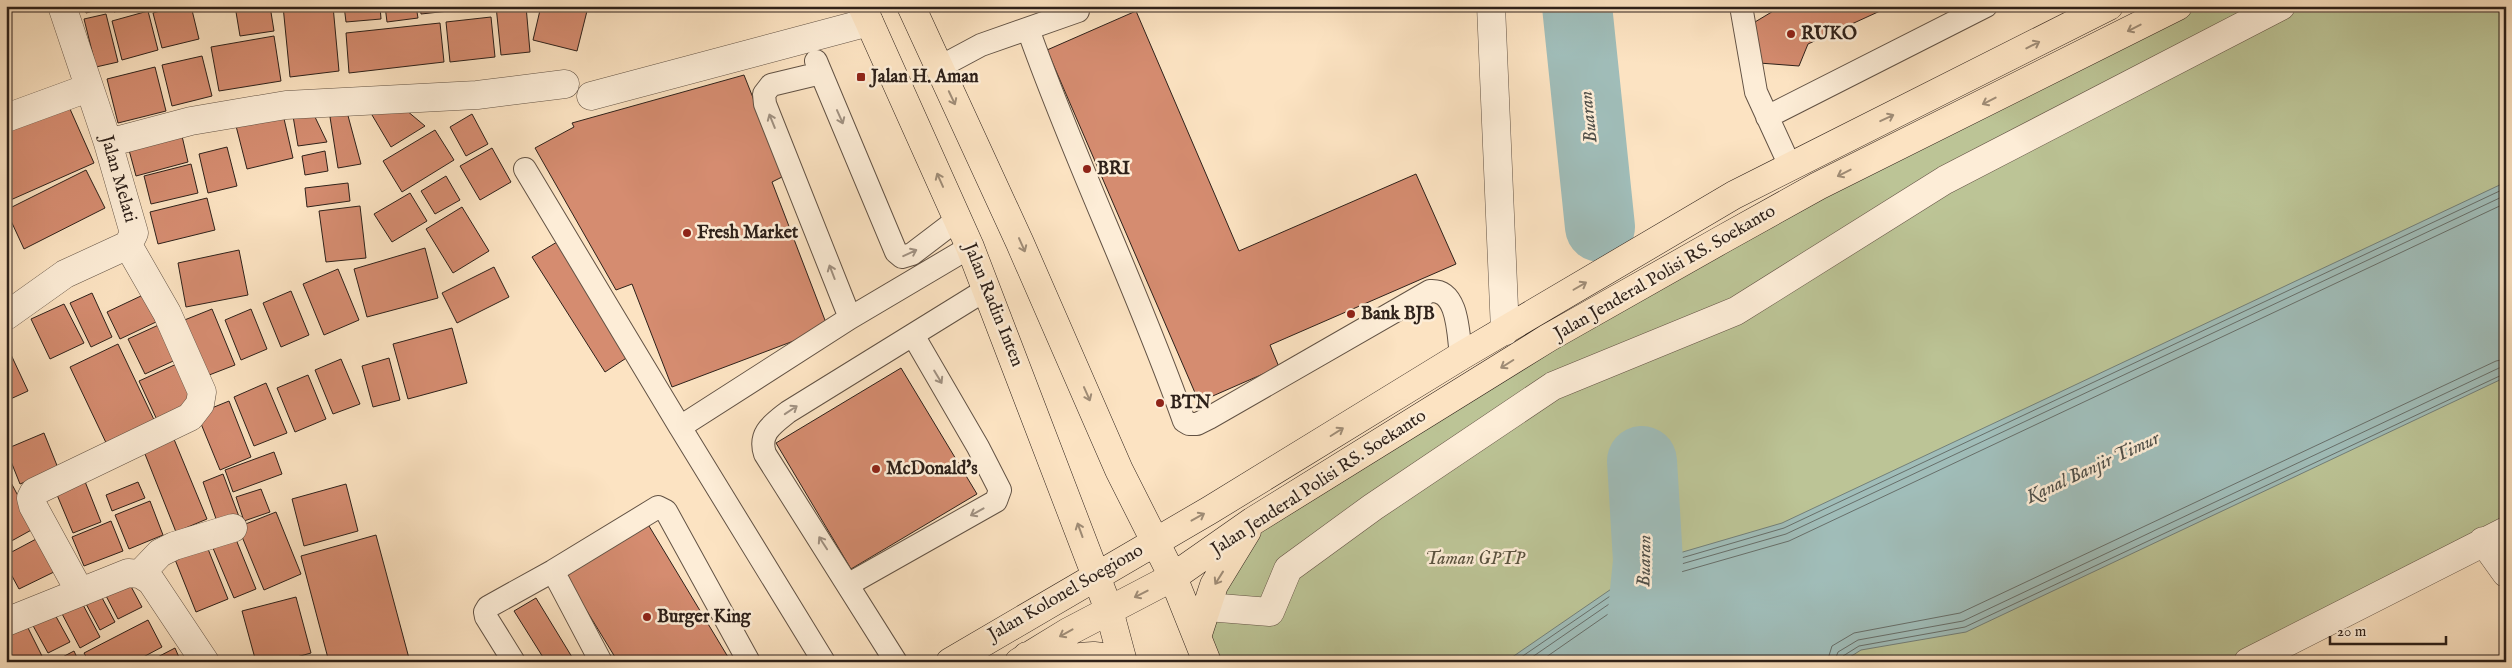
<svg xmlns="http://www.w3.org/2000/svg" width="2512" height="668" font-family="'IM FELL English',serif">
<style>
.green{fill:#bcc496;stroke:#757258}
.water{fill:#a0bdb9;stroke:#727f79}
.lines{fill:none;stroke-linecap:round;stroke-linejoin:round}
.shore{stroke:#676f6a;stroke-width:1}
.river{stroke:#a0bdb9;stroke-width:70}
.building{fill:#d58c70;stroke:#2e211a}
.service-casing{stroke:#625244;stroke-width:24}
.pedestrian-casing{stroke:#625244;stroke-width:29}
.minor-casing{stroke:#625244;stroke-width:29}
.primary-casing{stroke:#2e211a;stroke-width:29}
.service{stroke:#fdedd7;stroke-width:22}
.pedestrian{stroke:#fdedd7;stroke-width:28}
.minor{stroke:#fdedd7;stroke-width:28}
.primary{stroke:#fce3c2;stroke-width:28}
.oneway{stroke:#9f8c76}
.oneway2{stroke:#a09182}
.poi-dot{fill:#8f2418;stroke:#fdedd7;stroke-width:2}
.labels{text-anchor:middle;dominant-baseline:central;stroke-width:5;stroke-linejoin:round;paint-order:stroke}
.poi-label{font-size:18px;font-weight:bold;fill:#2e211a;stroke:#fdedd7;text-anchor:start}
.street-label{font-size:18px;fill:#2e211a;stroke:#fdedd7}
.park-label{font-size:18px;font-style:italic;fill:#59523f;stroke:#fdedd7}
.water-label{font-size:19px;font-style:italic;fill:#50504a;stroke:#fdedd7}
</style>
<rect width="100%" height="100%" fill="#fce3c2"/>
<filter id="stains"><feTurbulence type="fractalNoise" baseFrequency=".004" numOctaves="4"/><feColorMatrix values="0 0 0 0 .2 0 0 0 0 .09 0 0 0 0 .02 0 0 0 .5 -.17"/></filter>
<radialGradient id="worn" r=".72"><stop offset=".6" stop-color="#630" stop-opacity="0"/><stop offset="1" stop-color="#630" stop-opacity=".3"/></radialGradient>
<path class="green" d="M2178,6H2506V531L2248,662H1207L1214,585L1253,521L1548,338Z"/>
<path class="water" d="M2506,182V377L1966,632L1861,650L1842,662H1505L1652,561L1782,523Z"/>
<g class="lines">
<path class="shore" d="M1514,662L1654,566L1784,528L2506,188
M1525,662L1657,571L1786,534L2506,195
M1539,662L1660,578L1789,541L2506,203
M1827,662L1832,646L1854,633L1960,613L2496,361L2506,359
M1834,662L1838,652L1858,640L1963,621L2499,368L2506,367
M1841,662L1843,656L1859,646L1965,627L2506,373"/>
<path class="river" d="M1577,6L1600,227
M1638,662L1648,561L1642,461"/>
</g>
<path class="building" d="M84,6H105V8L86,13Z
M112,6H136L114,12Z
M178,6H191L199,39L162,48L153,13Z
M235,6H270L274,31L240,36Z
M283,6H333L339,71L290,77Z
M344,6H380L381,19L346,22Z
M385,6H416L418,18L387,22Z
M420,6H457L458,10L421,14Z
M496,6H526L530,52L501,55Z
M541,6H567L587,11L577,51L533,40Z
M1772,6H1891L1808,44L1799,66L1759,63L1750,25L1775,10Z
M148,11L158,50L122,60L112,21Z
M1136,11L1239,251L1416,174L1456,264L1270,345L1279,367L1199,402L1047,50Z
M106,14L118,62L96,67L84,19Z
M491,17L495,57L450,62L446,22Z
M440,23L444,62L349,73L346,33Z
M274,36L281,81L219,91L211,47Z
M202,56L212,96L172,106L162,65Z
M155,67L166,111L118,123L107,79Z
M744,75L784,176L772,182L828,328L672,387L632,284L616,290L535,148L574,127L572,123Z
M66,100L94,163L6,202V127Z
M400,105L425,126L391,147L372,115Z
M282,110L293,158L247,169L235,122Z
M347,112L361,164L338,168L330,117Z
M472,114L488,144L466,156L450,127Z
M293,116L315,117L327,142L298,146Z
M435,130L454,160L402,192L383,161Z
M182,136L188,162L136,176L129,150Z
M227,147L237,186L208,193L199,154Z
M492,148L511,182L480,200L460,166Z
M325,151L328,171L305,175L302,156Z
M191,164L198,193L151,204L144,176Z
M86,170L105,208L24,249L6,210Z
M446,176L460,200L435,214L421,191Z
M348,183L350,201L307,207L305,188Z
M410,193L427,221L392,242L374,214Z
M207,198L215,230L158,244L150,212Z
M360,206L366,258L326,262L319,211Z
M462,207L489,251L453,273L426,229Z
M562,239L634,353L605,372L532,257Z
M425,248L438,298L367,317L354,269Z
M239,250L248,295L186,307L178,263Z
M494,267L509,297L457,323L442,293Z
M338,269L359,320L324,335L303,284Z
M291,291L309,335L281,347L263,303Z
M92,293L112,337L91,347L70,303Z
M143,295L156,322L120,339L107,312Z
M64,304L84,343L50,359L31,319Z
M212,309L235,365L204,377L182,321Z
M251,309L267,349L241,360L225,320Z
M165,322L182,357L145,374L128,339Z
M452,328L467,383L408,399L393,344Z
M6,344L28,391L6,401Z
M118,344L157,426L109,449L70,367Z
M389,358L400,400L373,407L362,366Z
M341,359L360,404L333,414L315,370Z
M181,362L200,403L158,422L139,381Z
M901,368L977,494L851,569L776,443Z
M308,375L326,419L295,432L277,388Z
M266,383L287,433L254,446L234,397Z
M229,401L251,457L220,470L197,414Z
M171,432L207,519L176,532L141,444Z
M44,433L58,468L20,484L6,449Z
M274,452L282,474L233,492L225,470Z
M223,474L241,522L220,530L203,482Z
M7,475L35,528L6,544V476Z
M84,479L101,522L73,533L55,490Z
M138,482L145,498L112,511L106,495Z
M346,484L358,531L304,546L292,499Z
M261,489L270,512L244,521L236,497Z
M150,501L163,535L129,549L115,515Z
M276,512L301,574L264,590L238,527Z
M111,521L123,551L84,566L72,537Z
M646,521L731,662H618L563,572Z
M233,532L256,589L234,598L210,541Z
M376,535L410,662H329L301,556Z
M38,538L56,571L19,589L6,565V555Z
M204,539L228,599L196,612L172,552Z
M127,579L142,607L118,619L104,592Z
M100,594L115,622L100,630L85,602Z
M296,597L311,653L279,662H256L242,611Z
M536,598L575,662H546L514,611Z
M80,599L100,637L80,648L60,610Z
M53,611L70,642L48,653L31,622Z
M148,620L162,647L134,662H89L84,653Z
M27,626L45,662H8L6,636Z
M175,648L181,662H148Z
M74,651L79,662H53Z"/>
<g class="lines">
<defs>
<path id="service" d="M1741,6L1756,92L1790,166
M1028,29C1075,162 1137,288 1184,421L1189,424H1197L1209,418L1430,291C1459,289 1458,334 1461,356
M816,61L896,252L902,257L912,254L958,219
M938,68L981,45L1078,11
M821,73L771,85L764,94L765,104L850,318
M1767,117L1986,6
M525,169L680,427
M553,571L601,662
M849,584L996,501L1000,490L978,447L913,335
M514,662L486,617L485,612L488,607L553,571L658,507L666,511L749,662
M824,662L680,427L850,318L970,247
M896,662L765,454C758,433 773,424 788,412L987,289"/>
<path id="pedestrian" d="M1207,607L1270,612L1288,569L1373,507L1553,386L1736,311L1945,180L2281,6"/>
<path id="minor" d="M1491,6L1505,331
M591,96L869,22
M6,118L88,88
M108,143L191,121L286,105L477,95L565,84
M6,316L65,274L128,245L134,233L108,143L62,6
M2483,541L2506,573
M140,574L160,553L174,546L233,528
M80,592L33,506L31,498L34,492L190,417L200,404L202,392L167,313L128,245
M6,622L128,573L140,574L151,581L205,662
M2248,662L2506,531"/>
<path id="primary" d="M862,6L970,247L1109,610L1123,662
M911,6L1020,243L1119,470L1173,577L1207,662
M1197,637L1214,585L1247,531
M1027,656C1038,657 1048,659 1059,659C1075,660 1096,650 1112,662
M950,662L1210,510L1461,356L1734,195L2109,6
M1019,662L1068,632L1173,577L1253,521L1548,338L1721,240L1818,186L2178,6"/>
</defs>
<use href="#service" class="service-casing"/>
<use href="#pedestrian" class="pedestrian-casing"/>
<use href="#minor" class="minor-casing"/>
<use href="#primary" class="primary-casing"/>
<use href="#service" class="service"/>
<use href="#pedestrian" class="pedestrian"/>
<use href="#minor" class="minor"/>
<use href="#primary" class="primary"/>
</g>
<defs><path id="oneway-shaft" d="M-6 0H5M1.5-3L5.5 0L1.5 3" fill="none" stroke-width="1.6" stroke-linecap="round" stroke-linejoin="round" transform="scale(1.25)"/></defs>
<g class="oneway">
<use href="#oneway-shaft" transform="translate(2134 28) rotate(153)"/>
<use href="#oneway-shaft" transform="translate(2033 45) rotate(-27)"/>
<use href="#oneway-shaft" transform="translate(952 98) rotate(65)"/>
<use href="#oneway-shaft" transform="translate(1989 101) rotate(153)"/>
<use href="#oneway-shaft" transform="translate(1887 118) rotate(-25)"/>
<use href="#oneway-shaft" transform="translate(1844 173) rotate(153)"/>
<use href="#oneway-shaft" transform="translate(940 180) rotate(-114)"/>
<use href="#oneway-shaft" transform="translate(1022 245) rotate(66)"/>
<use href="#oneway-shaft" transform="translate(1580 286) rotate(-30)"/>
<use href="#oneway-shaft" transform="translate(1507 364) rotate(148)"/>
<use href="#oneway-shaft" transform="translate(1087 394) rotate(66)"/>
<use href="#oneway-shaft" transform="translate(1337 432) rotate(-32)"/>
<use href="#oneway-shaft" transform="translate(1198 517) rotate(-29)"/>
<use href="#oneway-shaft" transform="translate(1080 530) rotate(-110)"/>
<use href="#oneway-shaft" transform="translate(1219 578) rotate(122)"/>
<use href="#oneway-shaft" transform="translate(1141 594) rotate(153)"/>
<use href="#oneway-shaft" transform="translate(1066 633) rotate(151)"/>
</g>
<g class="oneway2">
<use href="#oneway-shaft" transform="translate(840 117) rotate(66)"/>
<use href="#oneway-shaft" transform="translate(772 121) rotate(-112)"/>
<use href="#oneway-shaft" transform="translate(910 253) rotate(-25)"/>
<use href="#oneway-shaft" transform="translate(832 272) rotate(-111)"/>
<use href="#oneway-shaft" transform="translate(938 377) rotate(59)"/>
<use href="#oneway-shaft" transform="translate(791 410) rotate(-34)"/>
<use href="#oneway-shaft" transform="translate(977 512) rotate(151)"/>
<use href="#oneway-shaft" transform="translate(823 543) rotate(-123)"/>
</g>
<g class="poi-dot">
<circle cx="1791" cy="34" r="5"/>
<rect x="856" y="72" width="10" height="10" rx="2.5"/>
<circle cx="1087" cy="169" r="5"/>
<circle cx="687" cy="233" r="5"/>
<circle cx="1351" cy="314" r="5"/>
<circle cx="1160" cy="403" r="5"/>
<circle cx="876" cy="469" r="5"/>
<circle cx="647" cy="617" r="5"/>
</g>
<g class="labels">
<g class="poi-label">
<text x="1801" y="34">RUKO</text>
<text x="871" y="77">Jalan H. Aman</text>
<text x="1097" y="169">BRI</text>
<text x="697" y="233">Fresh Market</text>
<text x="1361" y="314">Bank BJB</text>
<text x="1170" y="403">BTN</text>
<text x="886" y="469">McDonald's</text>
<text x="657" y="617">Burger King</text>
</g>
<g class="street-label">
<text transform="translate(118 179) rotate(74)">Jalan Melati</text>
<text transform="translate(1665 273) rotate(-30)">Jalan Jenderal Polisi RS. Soekanto</text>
<text transform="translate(993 305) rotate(68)">Jalan Radin Inten</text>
<text transform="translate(1319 483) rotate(-33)">Jalan Jenderal Polisi RS. Soekanto</text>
<text transform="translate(1066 593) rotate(-30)">Jalan Kolonel Soegiono</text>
</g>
<g class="park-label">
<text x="1475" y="559">Taman GPTP</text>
</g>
<g class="water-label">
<text transform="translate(1589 117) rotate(-96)">Buaran</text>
<text transform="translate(2093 468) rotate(-25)">Kanal Banjir Timur</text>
<text transform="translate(1645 561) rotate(-89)">Buaran</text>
</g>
</g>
<rect width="2512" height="668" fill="none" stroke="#fce3c2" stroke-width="25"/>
<rect x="8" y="8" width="2497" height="653" fill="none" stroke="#2e211a" stroke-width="2.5"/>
<rect x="12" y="12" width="2487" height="643" fill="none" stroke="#2e211a"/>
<path d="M2330 636v8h116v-8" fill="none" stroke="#2e211a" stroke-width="2.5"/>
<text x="2337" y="636" font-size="15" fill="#2e211a" stroke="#fdedd7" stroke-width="4" paint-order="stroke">20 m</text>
<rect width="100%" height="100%" filter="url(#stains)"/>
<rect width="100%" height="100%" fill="url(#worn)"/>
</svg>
